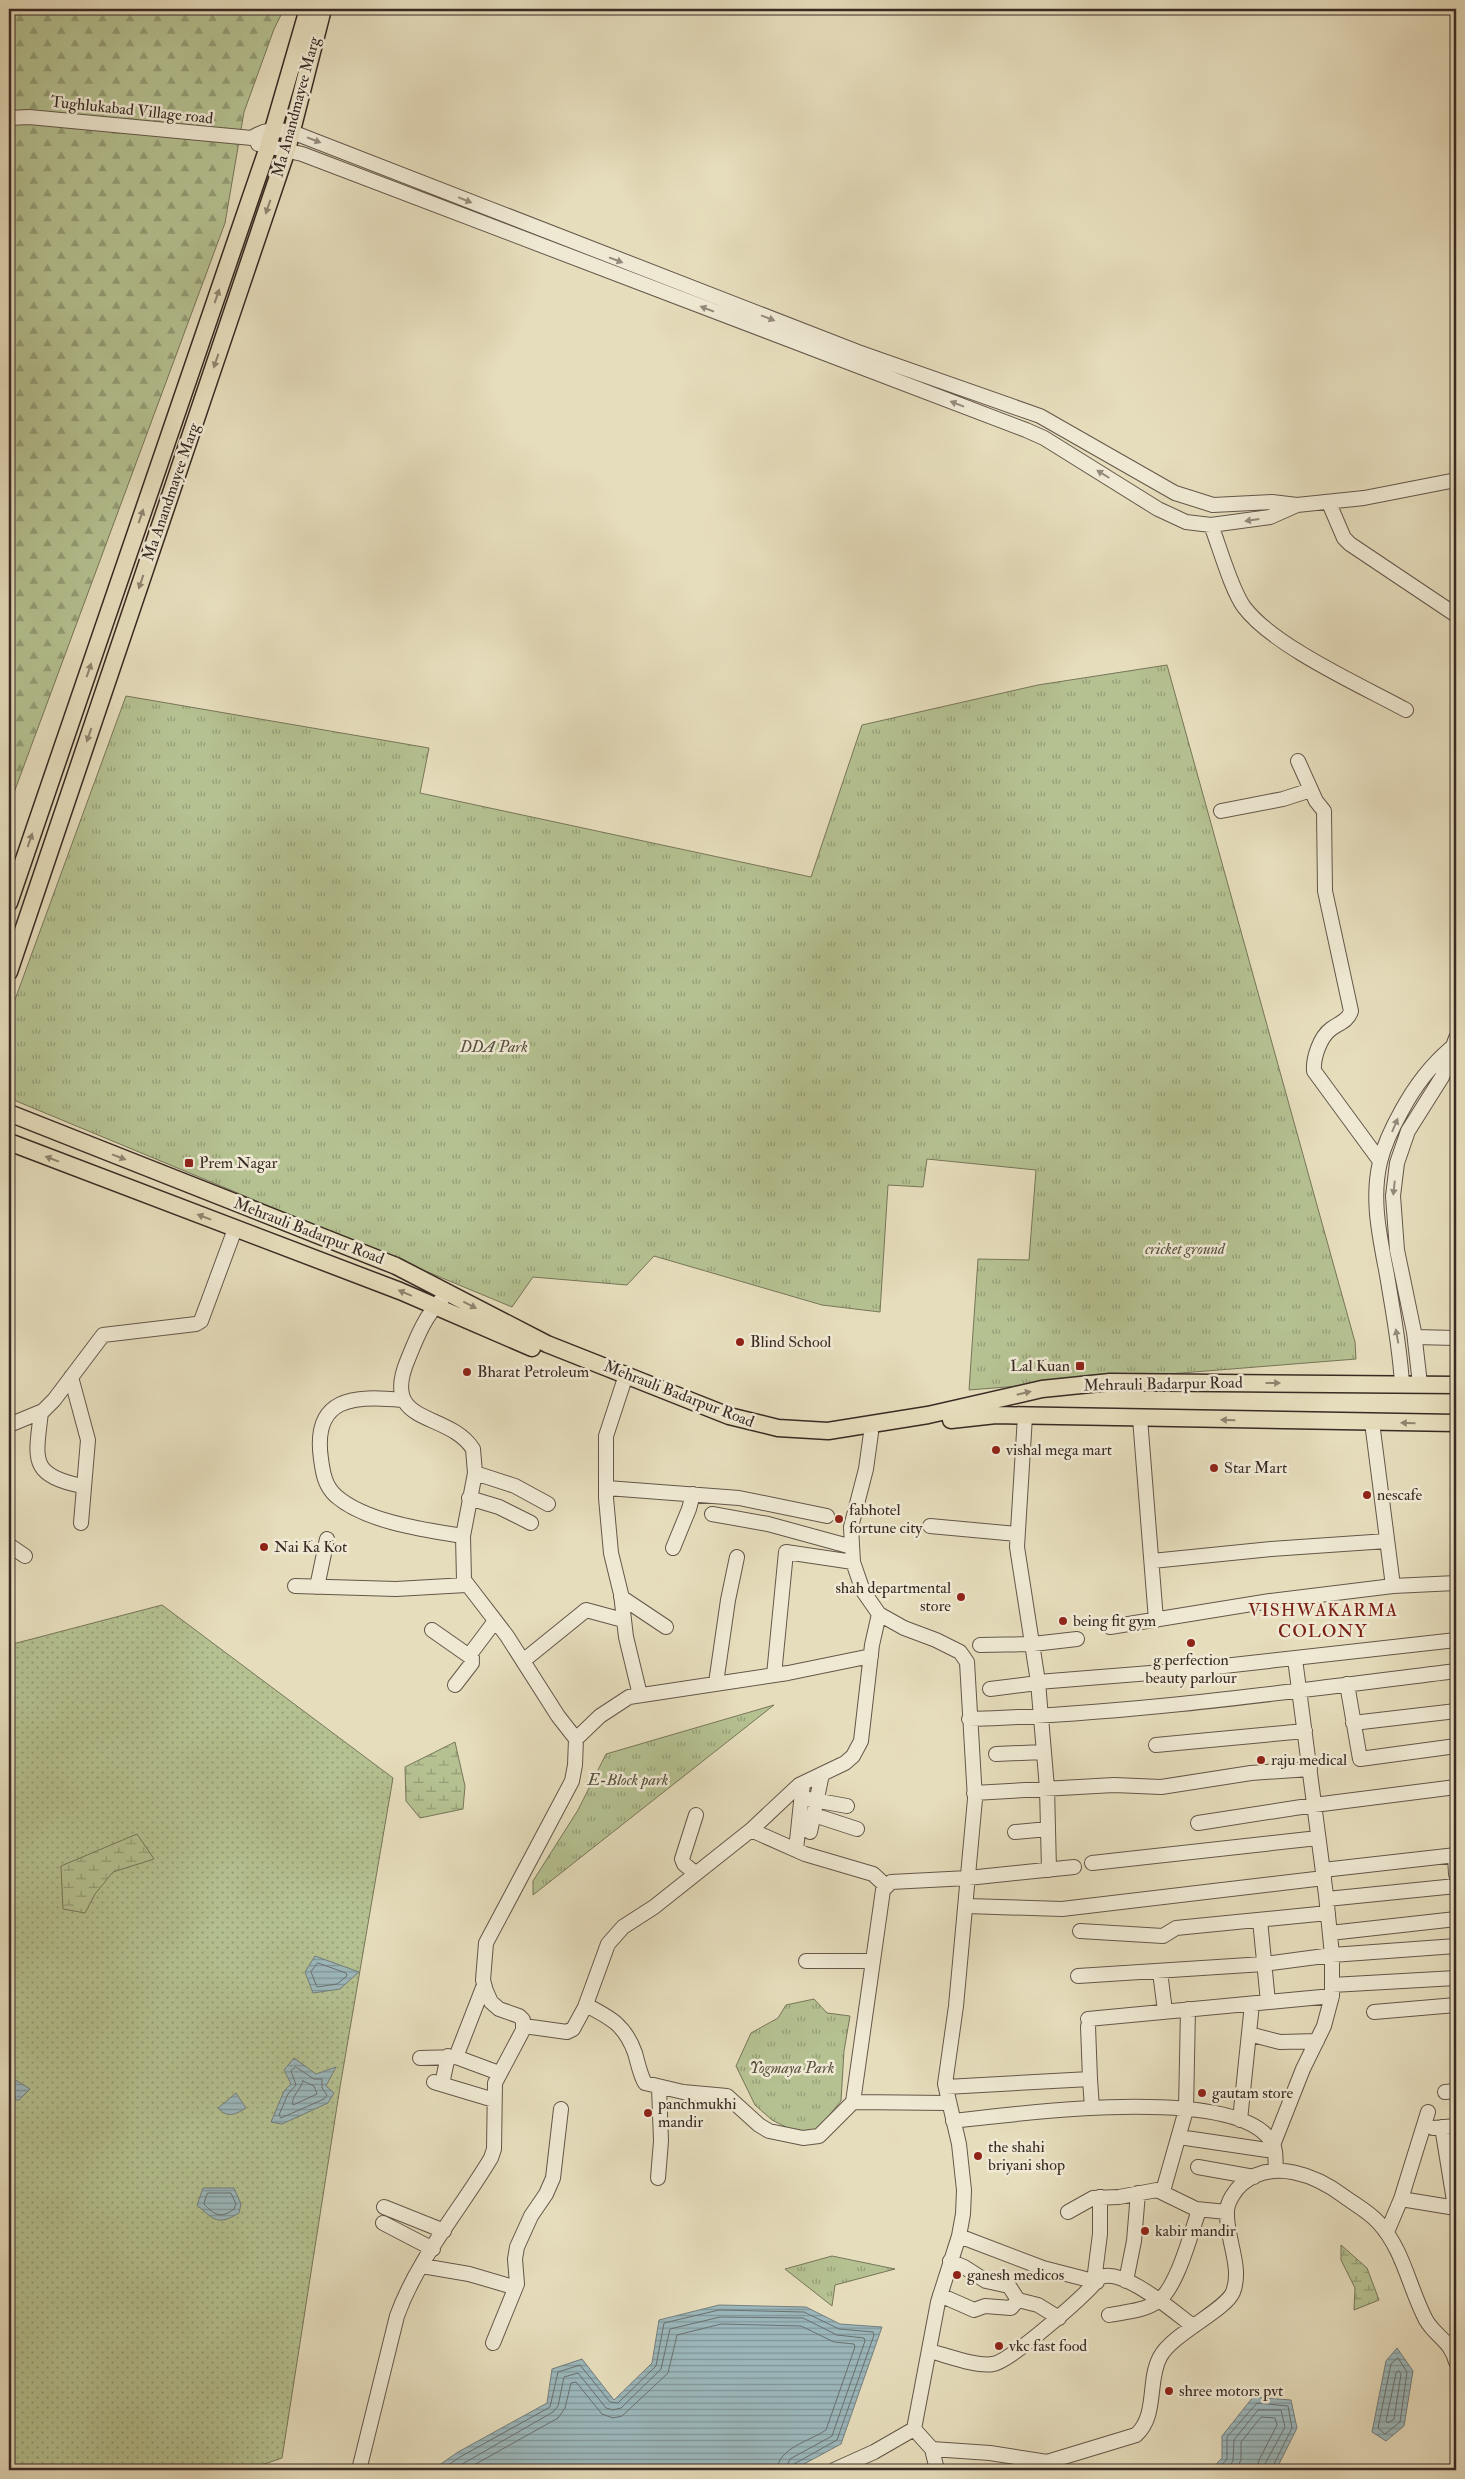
<svg xmlns="http://www.w3.org/2000/svg" width="1465" height="2479" font-family="'IM FELL Double Pica',serif">
<style>
.grass{fill:url(#grass-dots);stroke:#77765a}
.forest{fill:url(#forest-firs);stroke:#77765a}
.wetland{fill:url(#wetland-marsh);stroke:#77765a}
.park{fill:url(#park-tufts);stroke:#77765a}
.water{fill:url(#water-rules);stroke:#747f7f}
.lines{fill:none;stroke-linecap:round;stroke-linejoin:round}
.shore{stroke:#6a7170;stroke-width:1}
.minor-casing{stroke:#64574a;stroke-width:16}
.major-casing{stroke:#392a24;stroke-width:19}
.minor{stroke:#efe9d3;stroke-width:14}
.major{stroke:#e6ddbc;stroke-width:16}
.oneway{fill:#948a7c}
.oneway2{fill:#908470}
.poi-dot{fill:#8f2418;stroke:#efe9d3;stroke-width:2}
.labels{text-anchor:middle;dominant-baseline:central;stroke-width:5;stroke-linejoin:round;paint-order:stroke}
.street-label{font-size:16px;fill:#392a24;stroke:#efe9d3}
.park-label{font-size:16px;font-style:italic;fill:#58503f;stroke:#efe9d3}
.poi-label{font-size:16px;fill:#392a24;stroke:#efe9d3;text-anchor:start}
.neighbourhood-label{font-size:18px;letter-spacing:1px;fill:#7a1f14;stroke:#efe9d3}
</style>
<defs>
<pattern id="grass-dots" width="8" height="8" patternUnits="userSpaceOnUse" patternTransform="scale(1.25)"><rect width="8" height="8" fill="#b5c191"/><path d="M2 2h.1M6 6h.1" fill="none" stroke="#949d76" stroke-width="1.8" stroke-linecap="round"/></pattern>
<pattern id="forest-firs" width="22" height="20" patternUnits="userSpaceOnUse" patternTransform="scale(1.25)"><rect width="22" height="20" fill="#b5c191"/><path d="M5 1l3.5 6h-7zM16 11l3.5 6h-7z" fill="#949d76"/></pattern>
<pattern id="wetland-marsh" width="20" height="14" patternUnits="userSpaceOnUse" patternTransform="scale(1.25)"><rect width="20" height="14" fill="#b5c191"/><path d="M1 5h8M5 5V1M11 12h8M15 12V8" fill="none" stroke="#949d76"/></pattern>
<pattern id="park-tufts" width="24" height="20" patternUnits="userSpaceOnUse" patternTransform="scale(1.25)"><rect width="24" height="20" fill="#b5c191"/><path d="M3 7l-1-3M5 7V3M7 7l1-3M15 17l-1-3M17 17v-4M19 17l1-3" fill="none" stroke="#949d76"/></pattern>
<pattern id="water-rules" width="6" height="5" patternUnits="userSpaceOnUse" patternTransform="scale(1.25)"><rect width="6" height="5" fill="#9cb8bc"/><path d="M0 2.5h6" fill="none" stroke="#809699"/></pattern>
</defs>
<rect width="100%" height="100%" fill="#e6ddbc"/>
<filter id="stains"><feTurbulence type="fractalNoise" baseFrequency=".004" numOctaves="4"/><feColorMatrix values="0 0 0 0 .2 0 0 0 0 .09 0 0 0 0 .02 0 0 0 .5 -.17"/></filter>
<radialGradient id="worn" r=".72"><stop offset=".6" stop-color="#630" stop-opacity="0"/><stop offset="1" stop-color="#630" stop-opacity=".3"/></radialGradient>
<path class="grass" d="M162,1605L393,1778L340,2087L282,2458L247,2470H9V1645Z"/>
<path class="forest" d="M9,9H284L274,29L244,112L225,223L9,806Z"/>
<path class="wetland" d="M455,1742L465,1786L463,1809L420,1818L406,1801L405,1767Z
M137,1834L154,1859L113,1872L95,1894L85,1913L63,1909L61,1866Z
M1341,2245L1367,2268L1379,2300L1354,2310L1355,2288L1341,2260Z"/>
<path class="park" d="M1167,665L1355,1342L1356,1359L969,1390L978,1259L1029,1260L1036,1170L927,1159L923,1187L888,1185L880,1312L822,1305L654,1256L627,1285L533,1277L512,1307L9,1098V1016L126,696L429,748L420,793L811,877L862,725L1038,685Z
M774,1705L533,1895V1881L578,1810L606,1754Z
M814,1999L827,2013L850,2016L844,2051L841,2101L817,2130L805,2132L792,2130L772,2120L755,2105L736,2066L751,2033L778,2018L786,2005Z
M832,2256L895,2269L835,2285L832,2306L785,2269Z"/>
<path class="water" d="M315,1956L359,1972L340,1989L313,1993L305,1972Z
M294,2058L316,2074L336,2067L326,2086L334,2093L328,2103L282,2124L271,2122L284,2091L291,2084L284,2070Z
M9,2076L30,2089L19,2100H9Z
M236,2093L246,2108C235,2115 227,2118 218,2108Z
M203,2188H234L241,2204L239,2213C218,2226 214,2220 197,2205Z
M719,2305L806,2307L840,2324L882,2327L841,2444L793,2470H432L458,2452L547,2403L552,2369L582,2359L614,2400L652,2363L659,2320Z
M1397,2348L1413,2371L1404,2426L1386,2441L1372,2432L1386,2361Z
M1253,2397L1291,2400L1297,2428L1276,2470H1211L1222,2458V2436Z"/>
<g class="lines">
<path class="shore" d="M318,1963L346,1973L347,1976L337,1984L317,1987L311,1972Z
M296,2067L314,2079H322V2088L327,2095L324,2099L281,2118L279,2115L288,2094L296,2085L291,2071Z
M303,2081L314,2086L317,2094L293,2105C290,2098 301,2089 303,2081Z
M208,2193H231L236,2204L234,2209C221,2219 214,2215 204,2204Z
M1398,2358L1407,2372L1400,2422L1385,2434L1378,2428L1391,2364Z
M1399,2371L1401,2374L1394,2419L1388,2423L1386,2421L1396,2373Z
M441,2470L460,2457L550,2407L558,2372L580,2365L610,2402L618,2403L656,2366L664,2323L719,2310L804,2312L839,2329L873,2332L874,2335L837,2440L794,2464L791,2470
M452,2470L553,2412L558,2406L564,2377L578,2373L606,2408L613,2410L621,2408L661,2369L670,2329L720,2317L803,2318L837,2335L864,2338L865,2341L832,2436L790,2459L785,2470
M465,2470L558,2418L565,2408L571,2383L576,2382L602,2414L613,2418L622,2416L668,2373L677,2335L721,2324L801,2326L834,2342L854,2344L855,2347L826,2430C810,2441 778,2448 777,2470
M1217,2470L1227,2459V2437L1257,2403L1288,2406L1292,2428L1271,2470
M1226,2470L1233,2461L1234,2440L1258,2410H1281L1285,2427L1265,2464L1264,2470
M1236,2470L1241,2460V2442L1261,2417L1275,2418L1277,2425L1259,2460L1257,2470"/>
<defs>
<path id="minor" d="M9,118L29,117L252,138
M252,138C266,128 276,129 292,132L858,352L1040,416L1175,493L1213,505L1272,502L1297,505L1364,498L1456,480
M258,144L302,154L1026,430L1044,438L1158,509L1186,522L1211,525L1270,517L1297,505
M1329,503L1344,538L1350,544L1456,615
M1211,525C1220,548 1231,589 1244,607C1273,646 1362,686 1406,710
M1298,761L1316,801L1324,811L1325,891L1351,1011C1348,1021 1339,1023 1331,1029C1320,1037 1313,1058 1314,1071L1380,1161
M1221,811L1283,799L1311,790
M1415,1337L1456,1338
M626,1375L606,1436V1498L611,1553L621,1594L626,1637L640,1695
M71,1377L88,1440L81,1523
M1402,1384C1400,1347 1393,1312 1387,1275C1380,1238 1371,1200 1380,1162C1384,1145 1393,1126 1402,1110C1415,1086 1431,1065 1451,1048
M1420,1384L1414,1332L1397,1250L1393,1196L1397,1163L1408,1131L1442,1077L1456,1038
M402,1400C354,1395 312,1397 321,1459C323,1474 325,1486 336,1496C366,1522 425,1530 463,1536
M41,1412C36,1458 28,1475 82,1486
M1025,1416L1017,1547L1038,1682L1047,1788L1049,1870
M1140,1418L1156,1620
M1372,1422L1393,1586
M9,1425L43,1411L54,1400L103,1335L196,1324L201,1321L235,1229
M475,1473L515,1486L548,1504
M607,1488L739,1498L827,1516
M469,1498L499,1507L531,1523
M712,1514L768,1524L852,1547
M930,1526L1017,1534
M9,1545L25,1556
M673,1548L689,1509L693,1494
M1152,1561L1271,1549L1387,1541
M295,1586L396,1589L466,1585
M317,1587L327,1539
M621,1597L666,1627
M1110,1627L1270,1601L1393,1586L1456,1583
M432,1630L472,1658
M980,1645L1033,1644L1077,1639
M523,1661L586,1610L623,1620
M774,1675L786,1552L853,1562
M1038,1682L1188,1670L1456,1640
M716,1683L728,1600L737,1557
M1347,1684L1360,1759L1456,1746
M455,1685L472,1663L471,1653L495,1621
M990,1689L1038,1683
M969,1719C1132,1714 1295,1691 1456,1671
M1353,1723L1456,1711
M576,1739L600,1716L629,1697L788,1673L871,1656
M1156,1745L1305,1731
M996,1754L1043,1752
M974,1793L1114,1785L1161,1787L1251,1773L1310,1769
M808,1799L847,1806
M814,1815L857,1829
M1198,1823L1314,1805L1456,1787
M751,1830L805,1854L873,1874L886,1886
M810,1832L822,1774
M1015,1832L1048,1829
M796,1850L803,1783
M1455,1855L1456,1874
M1092,1863L1318,1838
M1323,1870L1456,1855
M695,1873L684,1864L682,1859L696,1815
M1327,1899L1456,1886
M966,1906L1062,1909L1324,1878
M1260,1920L1268,2002
M1080,1931L1163,1936L1176,1928L1328,1913
M1330,1933L1456,1919
M806,1961H873
M1160,1972L1165,2011
M1078,1976L1264,1964L1332,1955L1456,1946
M1332,1985L1456,1978
M586,2005C611,2018 625,2025 635,2053C638,2063 640,2075 645,2083L683,2092L727,2096L759,2125L769,2131L803,2138L819,2136L853,2102
M1374,2012L1456,2005
M1088,2019L1332,1996
M524,2026L567,2032L573,2029L585,2007L608,1944L623,1927L654,1907L751,1830L799,1785L845,1763L853,1756L861,1741L872,1645L879,1614
M1249,2034L1280,2042L1317,2041
M456,2057L484,1985
M420,2058L456,2057L499,2073
M1090,2079L1092,2108
M434,2082L494,2100
M442,2084L448,2056
M946,2087L1090,2079L1088,2026
M1445,2092L1456,2091
M948,2103L853,2102L883,1890L891,1882L968,1878L1074,1867
M1240,2120L1252,2004
M953,2121C1015,2114 1234,2084 1271,2141C1277,2149 1275,2161 1276,2171
M1442,2127L1455,2207
M1433,2128L1456,2126
M1179,2137L1267,2150L1273,2145L1303,2069L1324,2026L1332,1996V1955L1326,1895L1295,1659
M1198,2167L1254,2177
M658,2178L661,2141L659,2087
M1163,2191L1186,2110L1188,2009
M1401,2199L1456,2208
M384,2207L444,2231
M1068,2212L1093,2198L1119,2197L1157,2190L1196,2209L1227,2212
M383,2223L433,2249
M1387,2232L1401,2199L1428,2112
M959,2236L1043,2268L1097,2282
M950,2261L964,2267L986,2281L1009,2286L1018,2300L1038,2305L1059,2318
M422,2266L469,2274L510,2286L517,2284L515,2259L517,2247L531,2216L546,2194L553,2178L561,2109
M1094,2281L1100,2234V2197
M1126,2281L1134,2241L1138,2193
M940,2295L974,2310L985,2306L1011,2308L1018,2300
M1109,2315C1125,2312 1145,2311 1158,2301C1177,2288 1191,2233 1199,2210
M493,2343L517,2284
M929,2351C946,2355 976,2367 993,2364C1010,2362 1087,2294 1099,2278C1121,2265 1175,2313 1193,2326
M914,2429L932,2449L937,2470
M932,2449L990,2453L1047,2462L1136,2435C1158,2415 1147,2381 1160,2357C1172,2334 1226,2310 1233,2292C1243,2267 1225,2236 1227,2210C1228,2201 1235,2190 1242,2184C1273,2158 1316,2175 1345,2197C1356,2205 1369,2212 1378,2222C1404,2250 1409,2288 1426,2320C1436,2337 1451,2341 1456,2362
M359,2470L397,2316C418,2258 460,2210 491,2158L494,2149L495,2083L523,2030V2020L519,2016L499,2009L491,2002L486,1991L483,1980L486,1943L563,1798L572,1781L575,1765L576,1739L558,1716L507,1636L464,1580L463,1536L475,1473L473,1449C448,1410 379,1427 408,1359C417,1337 425,1316 442,1299
M834,2470L874,2452L914,2429L938,2302L959,2236L963,2214L964,2190L959,2144L945,2084L956,2006L975,1799L967,1662L960,1652L936,1640L904,1628L879,1614L863,1591L853,1562L851,1527L866,1469L871,1433"/>
<path id="major" d="M9,903L268,147L308,9
M9,972L287,150L323,9
M9,1113L396,1266L547,1344L729,1416L778,1428L828,1431L928,1415L1042,1389L1110,1382L1456,1385
M9,1142L400,1291L532,1348
M951,1420L996,1415L1456,1423"/>
</defs>
<use href="#minor" class="minor-casing"/>
<use href="#major" class="major-casing"/>
<use href="#minor" class="minor"/>
<use href="#major" class="major"/>
</g>
<defs><path id="oneway-solid" d="M-6-.8H1V-3.2L6.5 0L1 3.2V.8H-6Z" transform="scale(1.25)"/></defs>
<g class="oneway">
<use href="#oneway-solid" transform="translate(314 140) rotate(21)"/>
<use href="#oneway-solid" transform="translate(465 200) rotate(22)"/>
<use href="#oneway-solid" transform="translate(616 260) rotate(21)"/>
<use href="#oneway-solid" transform="translate(707 309) rotate(-159)"/>
<use href="#oneway-solid" transform="translate(768 318) rotate(21)"/>
<use href="#oneway-solid" transform="translate(957 404) rotate(-159)"/>
<use href="#oneway-solid" transform="translate(1103 474) rotate(-148)"/>
<use href="#oneway-solid" transform="translate(1252 520) rotate(172)"/>
<use href="#oneway-solid" transform="translate(1395 1125) rotate(-67)"/>
<use href="#oneway-solid" transform="translate(1394 1188) rotate(96)"/>
<use href="#oneway-solid" transform="translate(1397 1336) rotate(-100)"/>
</g>
<g class="oneway2">
<use href="#oneway-solid" transform="translate(268 207) rotate(109)"/>
<use href="#oneway-solid" transform="translate(217 296) rotate(-71)"/>
<use href="#oneway-solid" transform="translate(216 361) rotate(109)"/>
<use href="#oneway-solid" transform="translate(141 516) rotate(-71)"/>
<use href="#oneway-solid" transform="translate(141 582) rotate(109)"/>
<use href="#oneway-solid" transform="translate(89 670) rotate(-71)"/>
<use href="#oneway-solid" transform="translate(89 735) rotate(109)"/>
<use href="#oneway-solid" transform="translate(30 840) rotate(-71)"/>
<use href="#oneway-solid" transform="translate(119 1157) rotate(21)"/>
<use href="#oneway-solid" transform="translate(52 1159) rotate(-159)"/>
<use href="#oneway-solid" transform="translate(204 1217) rotate(-159)"/>
<use href="#oneway-solid" transform="translate(405 1293) rotate(-157)"/>
<use href="#oneway-solid" transform="translate(470 1305) rotate(27)"/>
<use href="#oneway-solid" transform="translate(1273 1383)"/>
<use href="#oneway-solid" transform="translate(1024 1393) rotate(-13)"/>
<use href="#oneway-solid" transform="translate(1228 1420) rotate(-179)"/>
<use href="#oneway-solid" transform="translate(1408 1423) rotate(-179)"/>
</g>
<g class="poi-dot">
<rect x="184" y="1158" width="10" height="10" rx="2.5"/>
<circle cx="740" cy="1342" r="5"/>
<rect x="1075" y="1361" width="10" height="10" rx="2.5"/>
<circle cx="467" cy="1372" r="5"/>
<circle cx="996" cy="1450" r="5"/>
<circle cx="1214" cy="1468" r="5"/>
<circle cx="1367" cy="1495" r="5"/>
<circle cx="839" cy="1519" r="5"/>
<circle cx="264" cy="1547" r="5"/>
<circle cx="961" cy="1597" r="5"/>
<circle cx="1063" cy="1621" r="5"/>
<circle cx="1191" cy="1643" r="5"/>
<circle cx="1261" cy="1760" r="5"/>
<circle cx="1202" cy="2093" r="5"/>
<circle cx="648" cy="2113" r="5"/>
<circle cx="978" cy="2156" r="5"/>
<circle cx="1145" cy="2231" r="5"/>
<circle cx="957" cy="2275" r="5"/>
<circle cx="999" cy="2346" r="5"/>
<circle cx="1169" cy="2391" r="5"/>
</g>
<g class="labels">
<g class="street-label">
<text transform="translate(296 107) rotate(-75)">Ma Anandmayee Marg</text>
<text transform="translate(132 110) rotate(6)">Tughlukabad Village road</text>
<text transform="translate(171 492) rotate(-71)">Ma Anandmayee Marg</text>
<text transform="translate(309 1231) rotate(21)">Mehrauli Badarpur Road</text>
<text transform="translate(1163 1384) rotate(-1)">Mehrauli Badarpur Road</text>
<text transform="translate(679 1394) rotate(21)">Mehrauli Badarpur Road</text>
</g>
<g class="park-label">
<text x="494" y="1047">DDA Park</text>
<text x="1185" y="1249">cricket ground</text>
<text x="628" y="1780">E-Block park</text>
<text x="792" y="2068">Yogmaya Park</text>
</g>
<g class="poi-label">
<text x="199" y="1163">Prem Nagar</text>
<text x="750" y="1342">Blind School</text>
<text x="1070" y="1366" text-anchor="end">Lal Kuan</text>
<text x="477" y="1372">Bharat Petroleum</text>
<text x="1006" y="1450">vishal mega mart</text>
<text x="1224" y="1468">Star Mart</text>
<text x="1377" y="1495">nescafe</text>
<text x="849" y="1510">fabhotel<tspan x="849" dy="18">fortune city</tspan></text>
<text x="274" y="1547">Nai Ka Kot</text>
<text x="951" y="1588" text-anchor="end">shah departmental<tspan x="951" dy="18">store</tspan></text>
<text x="1073" y="1621">being fit gym</text>
<text x="1191" y="1660" text-anchor="middle">g perfection<tspan x="1191" dy="18">beauty parlour</tspan></text>
<text x="1271" y="1760">raju medical</text>
<text x="1212" y="2093">gautam store</text>
<text x="658" y="2104">panchmukhi<tspan x="658" dy="18">mandir</tspan></text>
<text x="988" y="2147">the shahi<tspan x="988" dy="18">briyani shop</tspan></text>
<text x="1155" y="2231">kabir mandir</text>
<text x="967" y="2275">ganesh medicos</text>
<text x="1009" y="2346">vkc fast food</text>
<text x="1179" y="2391">shree motors pvt</text>
</g>
<g class="neighbourhood-label">
<text x="1323" y="1610">VISHWAKARMA<tspan x="1323" dy="21">COLONY</tspan></text>
</g>
</g>
<rect width="1465" height="2479" fill="none" stroke="#e6ddbc" stroke-width="30"/>
<rect x="10" y="10" width="1445" height="2459" fill="none" stroke="#392a24" stroke-width="2.5"/>
<rect x="15" y="15" width="1435" height="2449" fill="none" stroke="#392a24"/>
<rect width="100%" height="100%" filter="url(#stains)"/>
<rect width="100%" height="100%" fill="url(#worn)"/>
</svg>
